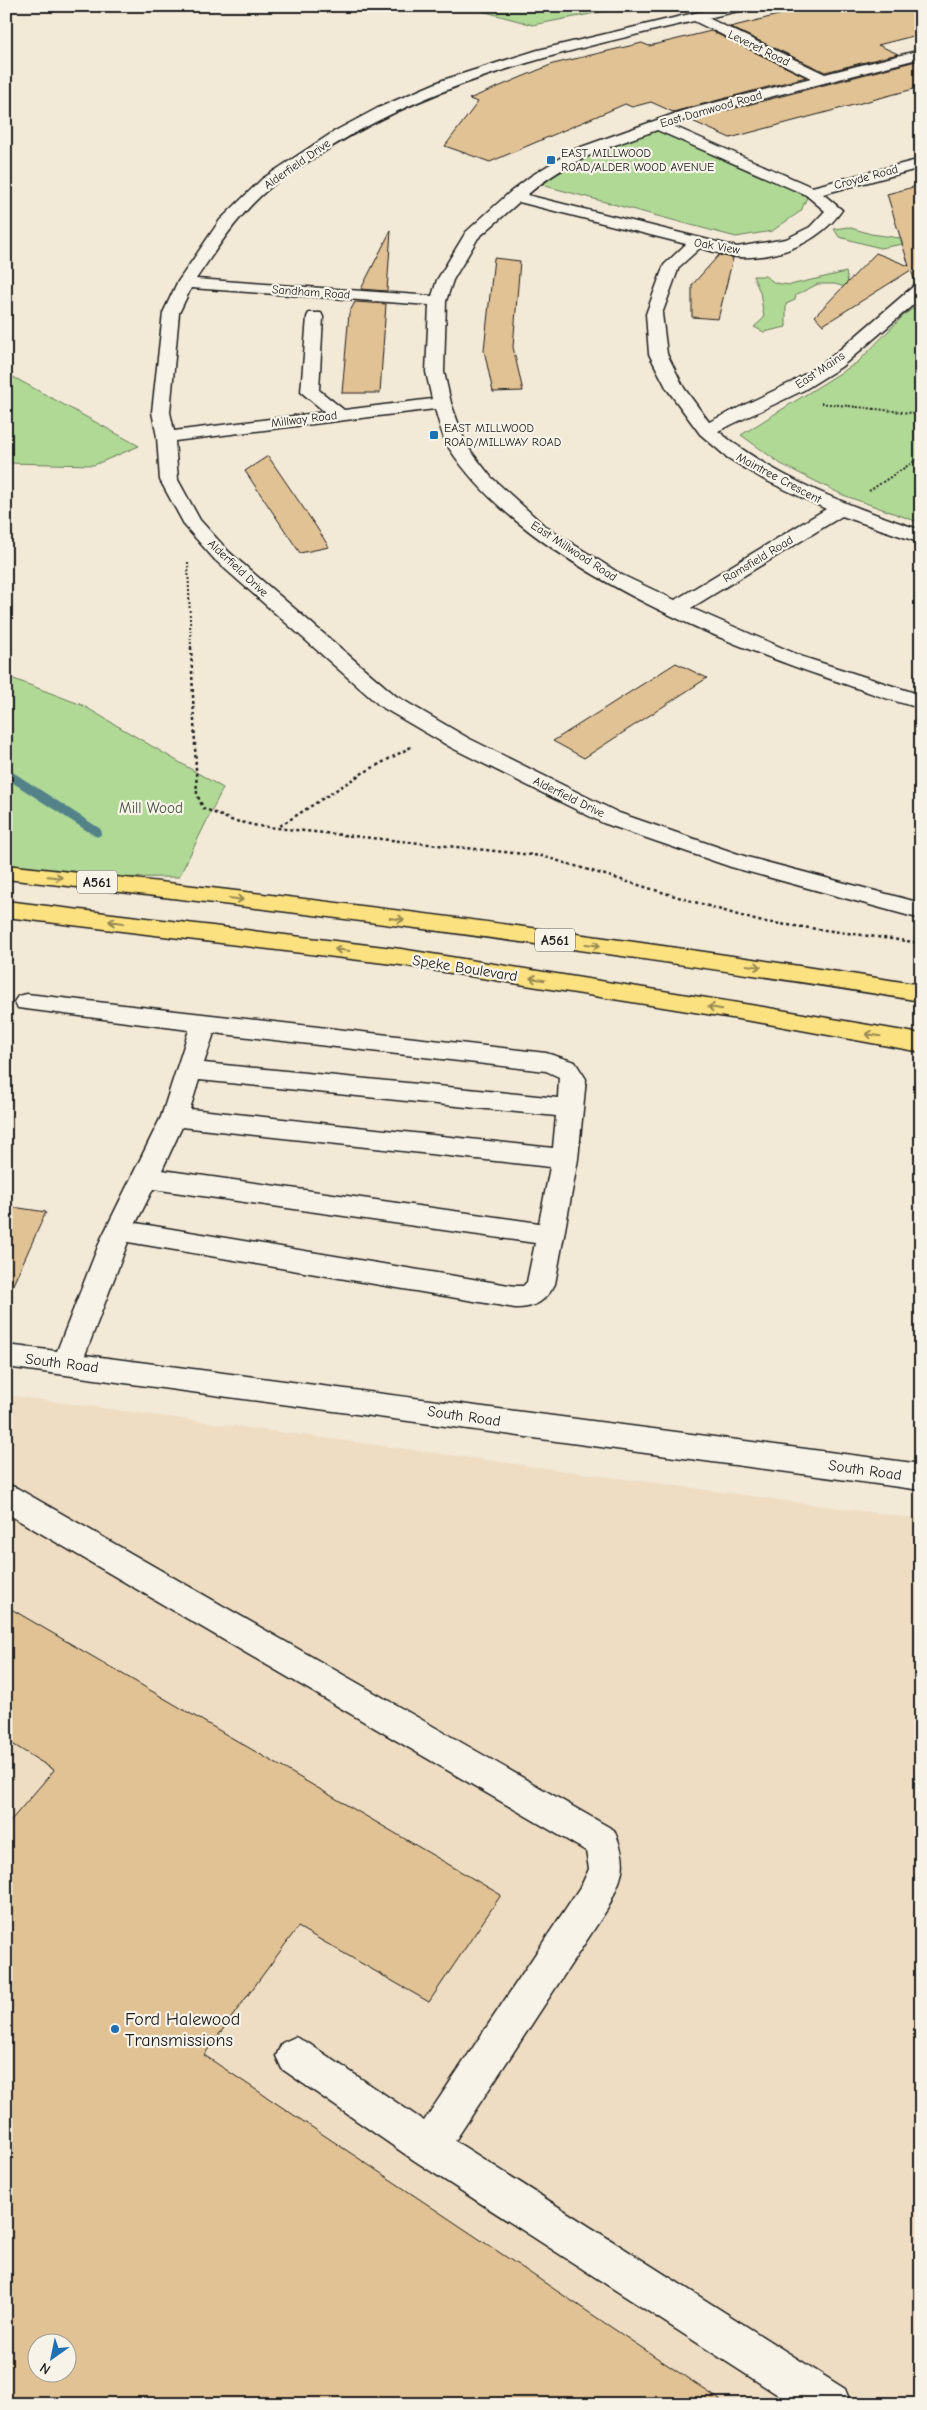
<svg xmlns="http://www.w3.org/2000/svg" width="927" height="2410" font-family="'Comic Neue',sans-serif">
<style>
.built{fill:#eeddc3;fill-rule:evenodd}
.green{fill:#b0d996;stroke:#667a59}
.lines{fill:none;stroke-linecap:round;stroke-linejoin:round}
.stream{stroke:#538389;stroke-width:9}
.building{fill:#e1c294;stroke:#1c1c1c;fill-rule:evenodd}
.minor-casing{stroke:#1c1c1c;stroke-width:3}
.highway-casing{stroke:#1c1c1c;stroke-width:3}
.path-far1{stroke:#1c1c1c;stroke-width:2;stroke-dasharray:2 2;stroke-linecap:butt}
.path{stroke:#1c1c1c;stroke-width:2.5;stroke-dasharray:3 3;stroke-linecap:butt}
.minor{fill:#f7f3e8;fill-rule:evenodd}
.highway{fill:#fbe180;fill-rule:evenodd}
.oneway{stroke:#978853}
.poi-dot{fill:#1f6fb2;stroke:#f7f3e8;stroke-width:2}
.labels{text-anchor:middle;dominant-baseline:central;stroke-width:4.5;stroke-linejoin:round;paint-order:stroke}
.far-street-label{font-size:12px;fill:#1c1c1c;stroke:#f7f3e8}
.far-poi-label{font-size:12px;fill:#1c1c1c;stroke:#f7f3e8;text-anchor:start}
.shield{fill:#f7f3e8;stroke:#5e5c59;stroke-width:1}
.shield-label{font-size:14px;font-weight:bold;fill:#1c1c1c}
.park-label{font-size:15px;fill:#485541;stroke:#f7f3e8}
.street-label{font-size:15px;fill:#1c1c1c;stroke:#f7f3e8}
.near-poi-label{font-size:18px;fill:#1c1c1c;stroke:#f7f3e8;text-anchor:start}
</style>
<rect width="100%" height="100%" fill="#f3e9d7"/>
<filter id="ink" filterUnits="userSpaceOnUse"><feTurbulence type="fractalNoise" baseFrequency=".02" numOctaves="2"/><feDisplacementMap in="SourceGraphic" scale="10" xChannelSelector="R" yChannelSelector="G"/><feConvolveMatrix kernelMatrix="1 2 1 2 8 2 1 2 1" color-interpolation-filters="sRGB"/></filter>
<g filter="url(#ink)">
<path class="built" d="M6,1395L921,1519V2404H6ZM38,2342H68V2372H38Z"/>
<path class="green" d="M476,6H632L533,25L482,11Z
M656,130L808,195L801,211L772,231L736,237L538,184L595,153Z
M848,227L871,234L921,241L880,248L839,237L834,229Z
M846,272L848,284L866,293L835,284H818L796,295L795,300L786,304V327L764,332L754,327L764,318L760,292L753,276H765L775,283L790,285Z
M921,302V523L843,495L781,464L741,435L858,362L904,315Z
M6,373L139,446L94,465L6,463Z
M6,676L82,705L223,788L179,877L62,878L6,872Z"/>
<g class="lines">
<path class="stream" d="M6,773L97,832"/>
</g>
<path class="building" d="M815,6H921V34L878,45L898,54L825,72L730,27Z
M711,31L806,77L673,112L651,102L632,107L625,104L490,162L445,146L478,102L469,99L553,64L642,43L649,46Z
M916,61L921,64V87L730,138L690,120Z
M921,185V278L914,279L911,270L823,325L815,316L876,253L909,266L887,194Z
M391,230L387,291L361,289Z
M719,255L733,258L718,319L692,317V285Z
M494,258L520,261L513,347L523,391L493,392L484,350Z
M355,302L386,304L380,393H342L349,313Z
M268,456L317,528L329,547L300,553L245,471Z
M676,663L707,678L584,758L553,741Z
M6,1206L46,1212L6,1300Z
M6,1606L501,1895L429,2002L298,1927L204,2055L726,2404H6V1826L54,1770L6,1740ZM38,2342H68V2372H38Z"/>
<g class="lines">
<defs>
<path id="minor" d="M724,6H748L747,9L708,18L825,74L921,50V58L692,117L671,125L812,187L921,159V168L823,194L842,210C819,243 777,259 738,257C726,256 712,251 700,248L679,267L662,314L667,354L684,388L709,422L792,382L829,359L915,285L921,284V298L841,367L804,390L718,431C778,480 849,506 921,530V543L842,516L691,608L803,657L921,695V708C894,702 868,692 842,683C715,641 524,563 449,448C442,437 439,422 435,409L175,441L178,480L200,520L229,552L396,696L468,738L619,813L747,857L921,903V919L731,867L603,823L452,748L380,706L215,560L185,526L160,480L157,437L152,412L163,313L177,283L220,220L262,179L335,131L378,108L443,80L538,50ZM694,21L811,78L682,111L573,150L531,176L509,193L466,232L437,280L432,296L196,279C219,245 241,211 273,185C285,175 300,167 314,158C432,80 558,53 694,21ZM657,130L806,195L825,211L810,227L786,239L737,247L527,195C567,160 609,147 657,130ZM519,202L686,244L664,265L646,314L649,354L667,389L700,434L728,458L765,480L826,509L675,600L622,575L546,527L491,477L466,445L451,403L444,372L446,301L453,280L478,238ZM191,288L429,305L426,372L432,399L344,410L319,390L323,317L321,313H309L307,317L301,392L325,412L174,431L170,412L179,313Z
M27,994L546,1053L575,1062L586,1079L578,1159L555,1284C546,1301 535,1308 515,1308L128,1242L85,1355L921,1464V1490L6,1367V1345L57,1351L101,1239L161,1117L189,1030L18,1008L14,1002L18,996ZM214,1033L546,1071L559,1077L558,1098L204,1063ZM199,1080L556,1116L553,1148L190,1109ZM182,1127L550,1167L539,1223L162,1170ZM153,1189L535,1243L527,1282L523,1286H515L136,1223Z
M6,1484L17,1488L614,1830C630,1867 622,1875 608,1908L455,2141L845,2389L851,2404H792L415,2161L282,2069L276,2056L282,2043L295,2037L308,2043L424,2121L582,1884L589,1869L586,1851L6,1513Z"/>
<path id="highway" d="M6,865C312,898 617,936 921,985V1001C617,952 312,913 6,879Z
M6,901L401,949L763,1007L921,1034V1052L763,1023L401,965L6,917Z"/>
</defs>
<use href="#minor" class="minor-casing"/>
<use href="#highway" class="highway-casing"/>
<path class="path-far1" d="M821,403L921,414
M869,491L921,457
M188,562L191,648"/>
<path class="path" d="M191,647L197,794L203,808L231,820L258,826L542,856L758,921L921,943
M280,826L361,774L411,747"/>
<use href="#minor" class="minor"/>
<use href="#highway" class="highway"/>
</g>
<defs><path id="oneway-shaft" d="M-6 0H5M1.5-3L5.5 0L1.5 3" fill="none" stroke-width="1.6" stroke-linecap="round" stroke-linejoin="round" transform="scale(1.25)"/></defs>
<g class="oneway">
<use href="#oneway-shaft" transform="translate(55 877) rotate(6)"/>
<use href="#oneway-shaft" transform="translate(236 899) rotate(7)"/>
<use href="#oneway-shaft" transform="translate(397 919) rotate(7)"/>
<use href="#oneway-shaft" transform="translate(116 922) rotate(-173)"/>
<use href="#oneway-shaft" transform="translate(593 945) rotate(7)"/>
<use href="#oneway-shaft" transform="translate(342 950) rotate(-173)"/>
<use href="#oneway-shaft" transform="translate(754 966) rotate(8)"/>
<use href="#oneway-shaft" transform="translate(537 979) rotate(-171)"/>
<use href="#oneway-shaft" transform="translate(715 1008) rotate(-171)"/>
<use href="#oneway-shaft" transform="translate(873 1035) rotate(-170)"/>
</g>
</g>
<g class="poi-dot">
<rect x="546" y="155" width="10" height="10" rx="2.5"/>
<rect x="429" y="430" width="10" height="10" rx="2.5"/>
<circle cx="115" cy="2029" r="5"/>
</g>
<g class="labels">
<g class="far-street-label">
<text transform="translate(759 48) rotate(26)">Leveret Road</text>
<text transform="translate(711 109) rotate(-16)">East Damwood Road</text>
<text transform="translate(297 164) rotate(-35)">Alderfield Drive</text>
<text transform="translate(866 177) rotate(-15)">Croyde Road</text>
<text transform="translate(717 246) rotate(10)">Oak View</text>
<text transform="translate(311 292) rotate(4)">Sandham Road</text>
<text transform="translate(820 370) rotate(-34)">East Mains</text>
<text transform="translate(304 419) rotate(-7)">Millway Road</text>
<text transform="translate(779 478) rotate(28)">Maintree Crescent</text>
<text transform="translate(574 551) rotate(33)">East Millwood Road</text>
<text transform="translate(758 559) rotate(-31)">Ramsfield Road</text>
<text transform="translate(238 568) rotate(43)">Alderfield Drive</text>
<text transform="translate(569 797) rotate(26)">Alderfield Drive</text>
</g>
<g class="far-poi-label">
<text x="561" y="153">EAST MILLWOOD<tspan x="561" dy="14">ROAD/ALDER WOOD AVENUE</tspan></text>
<text x="444" y="428">EAST MILLWOOD<tspan x="444" dy="14">ROAD/MILLWAY ROAD</tspan></text>
</g>
<g class="shield">
<rect x="77" y="870.5" width="40" height="23" rx="4"/>
<rect x="535" y="928.5" width="40" height="23" rx="4"/>
</g>
<g class="shield-label">
<text x="97" y="882">A561</text>
<text x="555" y="940">A561</text>
</g>
<g class="park-label">
<text x="151" y="808">Mill Wood</text>
</g>
<g class="street-label">
<text transform="translate(465 968) rotate(9)">Speke Boulevard</text>
<text transform="translate(62 1363) rotate(7)">South Road</text>
<text transform="translate(464 1416) rotate(8)">South Road</text>
<text transform="translate(865 1470) rotate(8)">South Road</text>
</g>
<g class="near-poi-label">
<text x="125" y="2019">Ford Halewood<tspan x="125" dy="21">Transmissions</tspan></text>
</g>
</g>
<rect width="927" height="2410" fill="none" stroke="#f7f3e8" stroke-width="25"/>
<rect x="12" y="12" width="902" height="2385" fill="none" stroke="#1c1c1c" stroke-width="2" filter="url(#ink)"/>
<g transform="translate(52 2358) rotate(213)"><circle r="24" fill="#f7f3e8" stroke="#9f9d96"/>
<path d="M0-4L9 19L0 12L-9 19Z" fill="#1f6fb2"/>
<text y="-8" font-size="14" font-weight="bold" text-anchor="middle" fill="#1c1c1c">N</text>
</g>
</svg>
